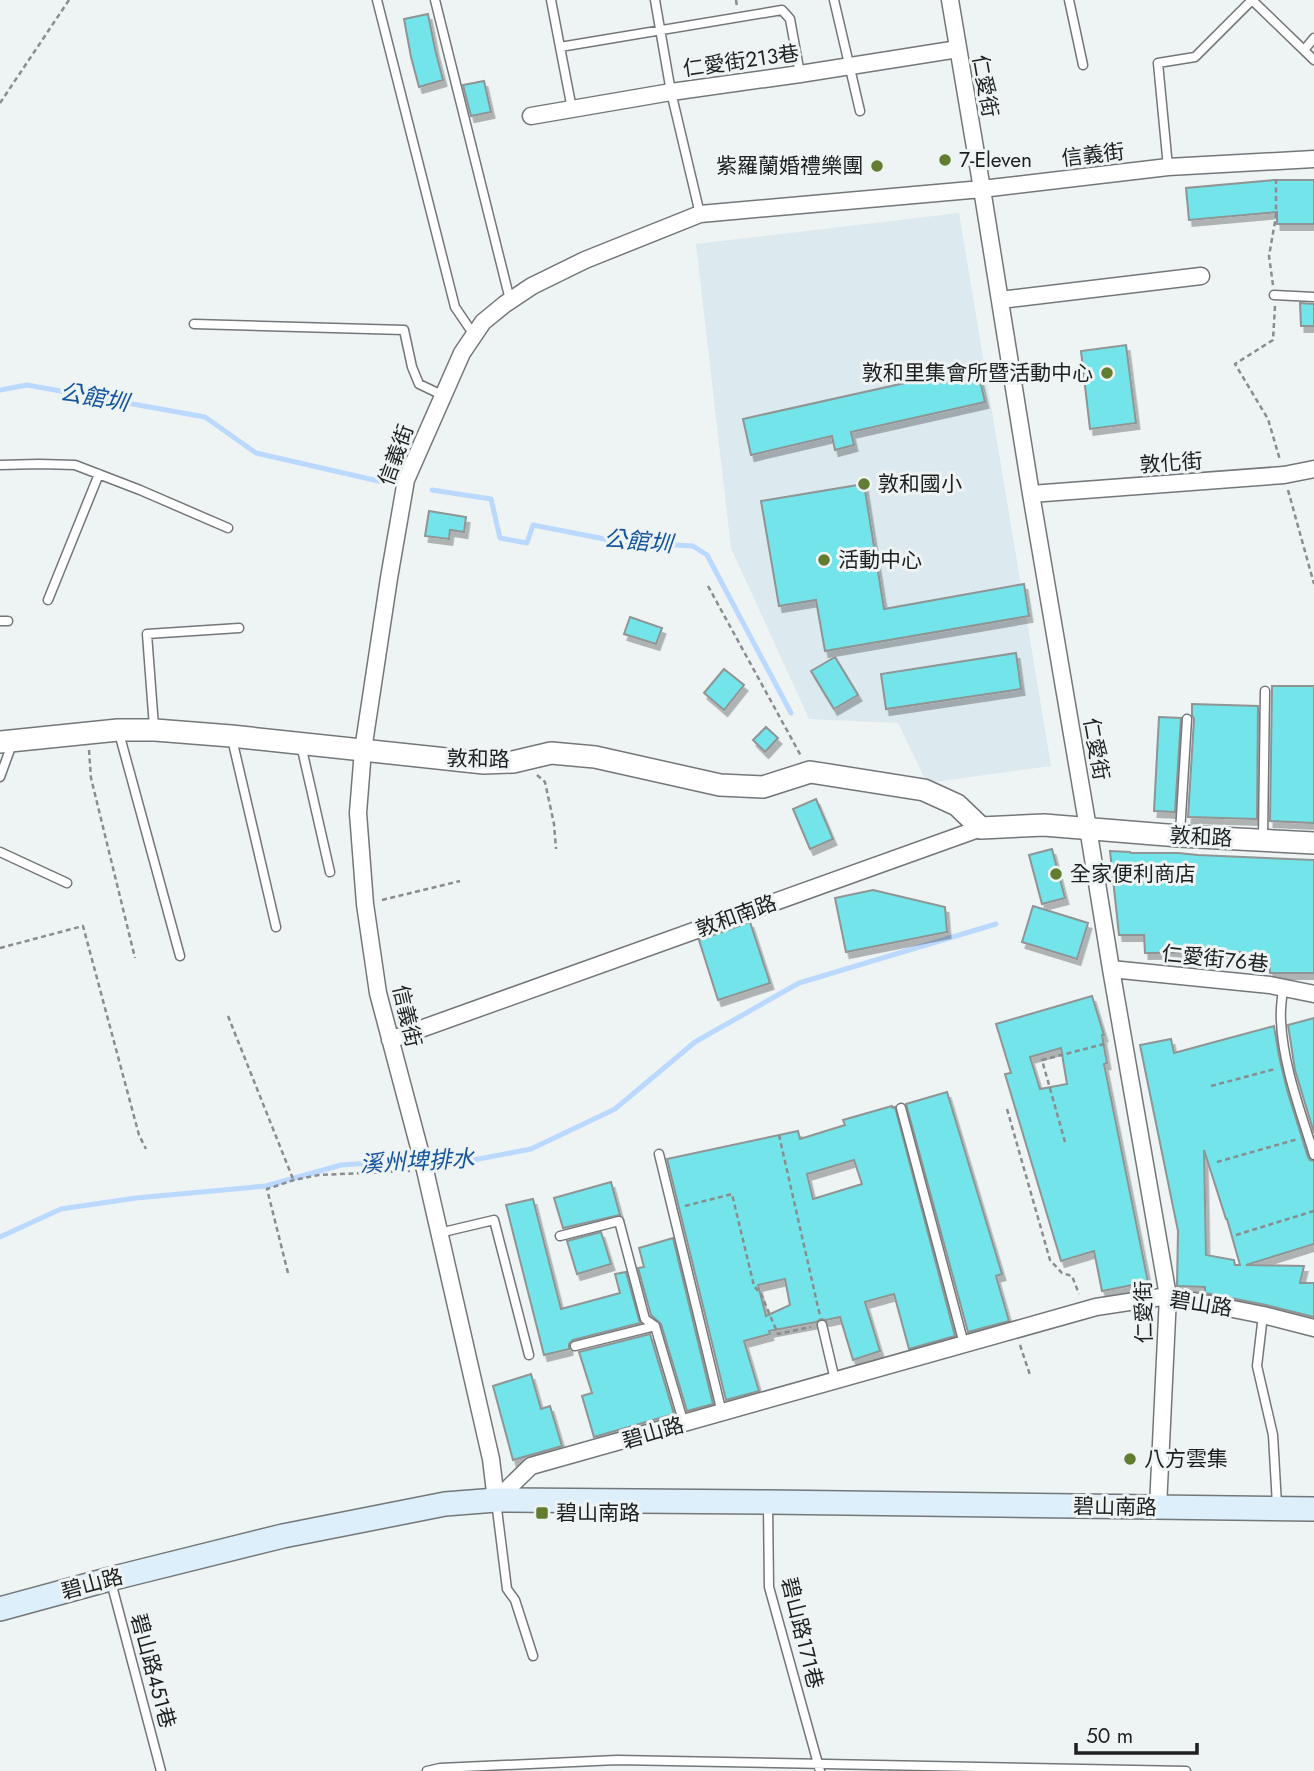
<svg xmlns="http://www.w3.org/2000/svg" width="1314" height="1771" font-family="Jost,'Noto Sans TC',sans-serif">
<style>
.built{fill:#dce9ee}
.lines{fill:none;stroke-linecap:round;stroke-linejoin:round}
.stream{stroke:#bbd8fe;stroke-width:5}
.building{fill:#73e4e9;stroke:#8f9494;stroke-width:2;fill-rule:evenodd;filter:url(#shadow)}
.service-casing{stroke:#737779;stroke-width:11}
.minor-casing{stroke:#737779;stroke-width:19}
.tertiary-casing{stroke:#737779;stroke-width:24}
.secondary-casing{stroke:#737779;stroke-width:26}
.path{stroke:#898d8e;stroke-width:2.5;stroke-dasharray:5 3.5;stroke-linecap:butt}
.service{stroke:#fff;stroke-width:8}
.minor{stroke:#fff;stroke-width:16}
.tertiary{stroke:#fff;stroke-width:21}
.secondary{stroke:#dceffb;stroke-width:23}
.poi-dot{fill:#627d31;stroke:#eef3f4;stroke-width:2.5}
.labels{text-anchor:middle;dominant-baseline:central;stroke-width:6;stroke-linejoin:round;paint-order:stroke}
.street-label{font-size:21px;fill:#1e2020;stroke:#eef3f4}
.poi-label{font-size:21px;fill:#1e2020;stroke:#eef3f4;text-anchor:start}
.water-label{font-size:23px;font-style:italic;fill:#13549c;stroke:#eef3f4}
</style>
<defs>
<filter id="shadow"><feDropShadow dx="3.5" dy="6" stdDeviation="0" flood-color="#0004"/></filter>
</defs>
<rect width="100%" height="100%" fill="#eef3f4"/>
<path class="built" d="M959,213L1051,766L927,783L898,723L809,719L731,548L696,244Z"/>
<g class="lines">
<path class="stream" d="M0,390L27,385L205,417L256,453L383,482
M432,490L491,499L500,538L527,543L533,525L620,542L693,546L707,555L791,713
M0,1237L61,1209L136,1198L266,1186L341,1165L387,1162L452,1164L531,1149L615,1109L695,1042L799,983L996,924"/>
</g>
<path class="building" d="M428,14L435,49L443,80L419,87L411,57L404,19Z
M484,81L491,112L471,116L463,85Z
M1274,180H1314V224H1277V212L1189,220L1186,188Z
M1300,303L1314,304V326H1301Z
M1126,345L1136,423L1090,429L1081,351Z
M977,367L985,402L851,432L854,445L835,450L832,436L751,455L743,419Z
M864,484L884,609L1024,584L1029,616L825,651L816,600L779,606L761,501Z
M429,511L466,517L464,532L450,530L449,539L425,536Z
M630,617L662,628L656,644L624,634Z
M1016,653L1021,689L886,709L881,674Z
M835,657L858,695L834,709L811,671Z
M724,669L744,685L724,710L704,693Z
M1272,686H1314V823L1270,821Z
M1192,704L1258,706L1257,819L1188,817L1194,719L1192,715Z
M1159,717L1181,718L1175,812L1154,811Z
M766,727L778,738L765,752L753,740Z
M816,799L833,839L810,849L793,809Z
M1052,849L1065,898L1042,904L1029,855Z
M1110,851L1130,852L1131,853H1178L1198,855L1314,860V973H1270L1269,958L1243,959L1242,952L1145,953L1144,935H1119Z
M873,890L945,907L947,932L846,952L835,898Z
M1033,906L1088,923L1077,959L1022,942Z
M750,922L770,983L718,1000L699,940Z
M1092,996L1104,1035H1102L1107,1063L1104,1064L1148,1282L1102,1291L1094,1251L1061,1261L1005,1074L1011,1073L996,1024ZM1061,1048L1067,1084L1040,1089L1030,1057Z
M1314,1018V1133L1295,1070L1288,1025Z
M1274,1026L1279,1056L1287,1090L1308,1157L1310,1160L1314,1161V1244L1246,1265L1304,1266L1300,1283H1314V1317L1266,1305L1205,1293V1287L1177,1286L1178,1231L1140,1045L1171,1039L1174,1053ZM1204,1150L1226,1219H1227L1240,1265H1235L1234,1260L1206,1255Z
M947,1092L1002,1274L996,1276L1009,1321L968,1332L906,1104Z
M892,1106L893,1108L895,1107L955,1336L909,1349L894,1294L865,1302L880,1351L853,1360L840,1317L826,1320L821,1319L816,1322L769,1331L770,1334L744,1341L759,1391L726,1400L667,1159L798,1131L800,1139L845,1125L843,1120ZM854,1160L862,1184L813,1199L807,1174ZM785,1279L790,1305L766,1316L758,1285Z
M611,1182L620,1215L563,1228L554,1198Z
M533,1199L561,1309L620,1293L615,1274L626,1272L640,1323L573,1340L569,1344V1349L544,1355L506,1205Z
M601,1232L611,1264L577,1274L567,1241Z
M673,1238L713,1404L687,1411L661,1324L651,1315L638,1268L644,1267L639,1248Z
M650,1334L674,1414L594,1437L582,1396L592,1393L579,1352Z
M531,1374L541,1409L550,1406L562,1446L513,1460L493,1386Z"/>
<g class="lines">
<defs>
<path id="service" d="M377,0L455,307L474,335
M435,0L510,300
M551,0L560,47L782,10L790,19L800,74
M655,0L671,92L700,214
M834,0L860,111
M1069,0L1083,65
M1252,0L1314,60
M560,47L572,109
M1304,50L1314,38
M1168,167L1158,63L1195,57L1252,0
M1274,295L1314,297
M194,324L404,330L412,367L419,384L442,395
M0,465L39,464L75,465L140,490L228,528
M48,600L99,474
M0,621H8
M154,727L147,634L239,628
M119,733L180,956
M232,739L276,927
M301,745L330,872
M0,777L12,744
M1180,833L1187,719
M1263,838L1265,691
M0,852L67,883
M1283,988C1282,999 1280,1010 1281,1021C1283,1066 1301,1112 1314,1155
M901,1108L964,1344
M659,1154L722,1413
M439,1233L494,1220L529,1355
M560,1236L619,1221L645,1319L655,1326L684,1424
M1263,1315L1257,1366L1273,1435L1277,1505
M822,1325L835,1380
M575,1346L655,1326
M496,1501L507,1589L515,1600L533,1656
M768,1504L769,1587L820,1771
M111,1582L161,1771
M427,1771L440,1768L617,1760L1186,1771"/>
<path id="minor" d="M950,0L982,189L1031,494L1088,828L1111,969L1168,1296L1158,1507
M531,116L671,92L800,74L958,49
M1000,300L1201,276
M1031,494L1284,475L1314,469
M1111,969L1270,985L1314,994
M390,1040L981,828
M496,1500L491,1459L425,1170L378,993L365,904L358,813L363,750L389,578L406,480L462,353L483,322L505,304L532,286L585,260L700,214L982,189L1168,167L1314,159
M496,1500L531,1466L1096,1307L1168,1296L1263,1315L1314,1328"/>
<path id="tertiary" d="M0,742L118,730H155L231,736L484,763L513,762L551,753L595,757L720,785L763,787L810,772L924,790L957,805L981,828L1044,825L1179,836L1314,843"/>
<path id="secondary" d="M0,1609L110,1579L283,1536L445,1504L496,1500L768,1502L1314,1509"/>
</defs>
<use href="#service" class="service-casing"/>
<use href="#minor" class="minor-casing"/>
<use href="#tertiary" class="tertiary-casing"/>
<use href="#secondary" class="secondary-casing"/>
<path class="path" d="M736,0L737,7
M0,103L69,0
M1273,285L1269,256L1276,216V177
M1275,306L1273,340L1235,364L1268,419L1280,460
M1288,490L1314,584
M708,586L801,756
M89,750L91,778L135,958
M537,775L545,782L554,824L556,849
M382,900L460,881
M0,948L83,926L139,1135L146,1149
M228,1016L293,1179
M1211,1086L1275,1069
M1007,1109L1050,1260L1062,1273L1072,1276L1079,1294
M779,1135L820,1316
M1065,1142L1042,1060L1108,1043
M1217,1162L1298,1139
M685,1206L732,1194L754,1286L761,1294L778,1334L811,1327
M1236,1235L1314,1211
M288,1273L267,1189L294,1180L319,1175L410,1171
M1020,1345L1030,1375"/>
<use href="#service" class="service"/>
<use href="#minor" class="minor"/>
<use href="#tertiary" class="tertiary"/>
<use href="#secondary" class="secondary"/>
</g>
<g class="poi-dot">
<circle cx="945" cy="160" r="7"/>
<circle cx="877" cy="166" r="7"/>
<circle cx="1107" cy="373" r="7"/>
<circle cx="864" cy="484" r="7"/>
<circle cx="824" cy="560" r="7"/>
<circle cx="1056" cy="874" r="7"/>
<circle cx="1130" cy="1459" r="7"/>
<rect x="535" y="1506" width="14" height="14" rx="3.5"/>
</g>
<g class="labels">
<g class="street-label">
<text transform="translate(741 61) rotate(-8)">仁愛街213巷</text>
<text transform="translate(985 86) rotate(80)">仁愛街</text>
<text transform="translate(1093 155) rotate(-7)">信義街</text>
<text transform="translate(396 455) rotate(-70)">信義街</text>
<text transform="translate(1171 463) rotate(-4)">敦化街</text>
<text transform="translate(1096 749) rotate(80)">仁愛街</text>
<text transform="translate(478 759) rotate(1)">敦和路</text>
<text transform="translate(1201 837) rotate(3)">敦和路</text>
<text transform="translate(736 916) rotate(-20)">敦和南路</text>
<text transform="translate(1215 959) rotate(6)">仁愛街76巷</text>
<text transform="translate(407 1016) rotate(77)">信義街</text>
<text transform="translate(1201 1304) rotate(9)">碧山路</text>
<text transform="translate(1144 1312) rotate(-91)">仁愛街</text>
<text transform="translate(653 1433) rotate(-16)">碧山路</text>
<text transform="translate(1115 1507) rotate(1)">碧山南路</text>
<text transform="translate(92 1584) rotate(-15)">碧山路</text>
<text transform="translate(802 1633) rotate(76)">碧山路171巷</text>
<text transform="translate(153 1671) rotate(75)">碧山路451巷</text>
</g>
<g class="poi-label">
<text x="959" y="160">7-Eleven</text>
<text x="863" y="166" text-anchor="end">紫羅蘭婚禮樂團</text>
<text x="1093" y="373" text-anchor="end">敦和里集會所暨活動中心</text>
<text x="878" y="484">敦和國小</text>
<text x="838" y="560">活動中心</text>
<text x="1070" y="874">全家便利商店</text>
<text x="1144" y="1459">八方雲集</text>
<text x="556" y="1513">碧山南路</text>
</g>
<g class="water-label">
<text transform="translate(94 397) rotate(10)">公館圳</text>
<text transform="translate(638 541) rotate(5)">公館圳</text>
<text transform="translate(417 1161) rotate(-3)">溪州埤排水</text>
</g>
</g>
<path d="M1076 1743v10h121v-10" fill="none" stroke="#1e2020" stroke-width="3.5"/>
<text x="1086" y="1743" font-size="21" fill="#1e2020" stroke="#eef3f4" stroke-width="5" paint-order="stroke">50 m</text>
</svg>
